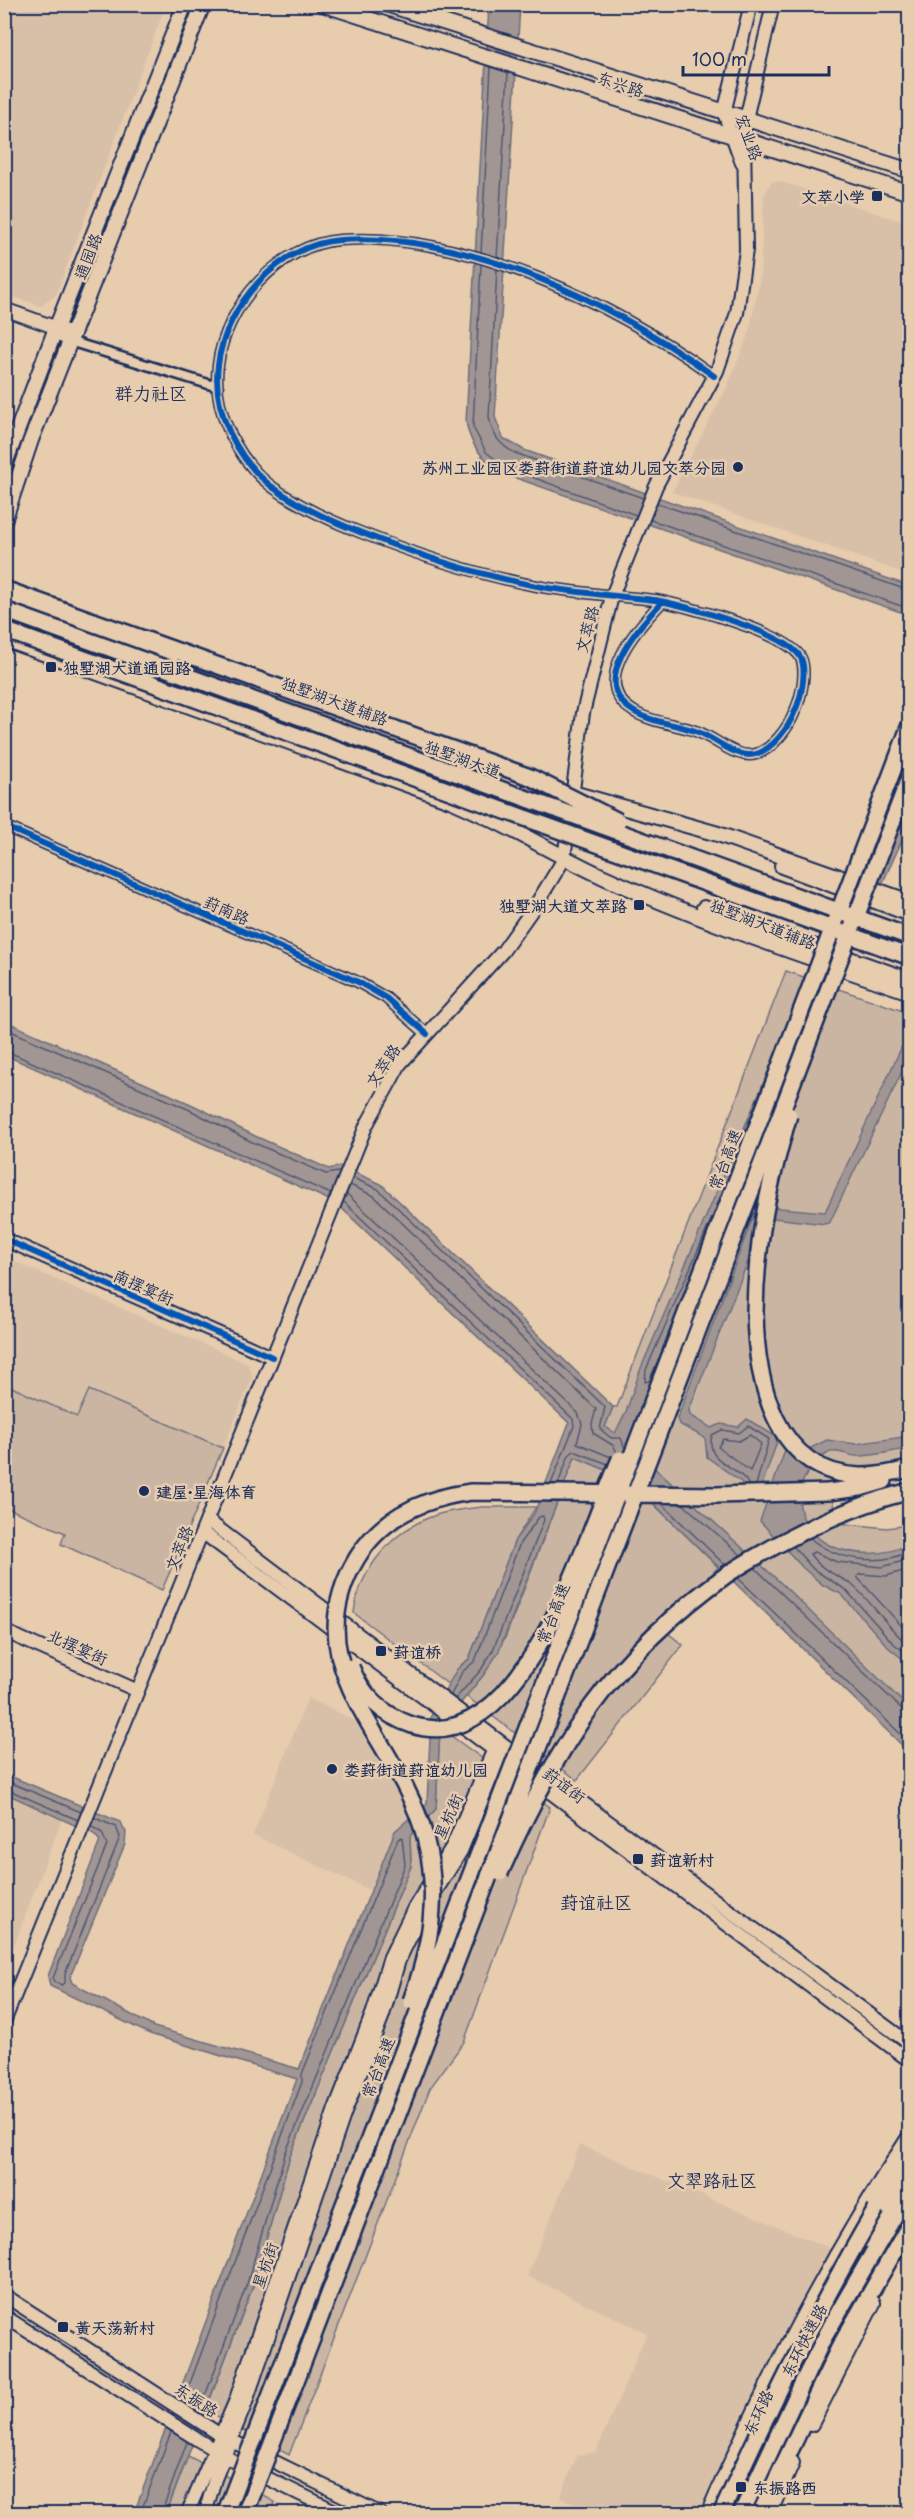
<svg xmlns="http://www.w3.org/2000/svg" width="914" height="2518" font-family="'Playpen Sans','LXGW WenKai TC',sans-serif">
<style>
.built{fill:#d8c0a8}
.green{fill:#cab5a2;stroke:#727280;stroke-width:1.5}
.water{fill:#a19693;stroke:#6b6d7e;stroke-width:1.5}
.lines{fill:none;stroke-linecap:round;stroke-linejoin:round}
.shore{stroke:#515873;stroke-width:1.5}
.street-casing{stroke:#1b2f5e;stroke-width:13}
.secondary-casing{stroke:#1b2f5e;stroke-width:16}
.primary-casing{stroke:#1b2f5e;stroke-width:18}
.highway-casing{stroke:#1b2f5e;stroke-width:20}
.street{stroke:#e7ccae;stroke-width:8}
.secondary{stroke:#e7ccae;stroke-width:12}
.primary{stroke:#e7ccae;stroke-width:14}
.highway{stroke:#e7ccae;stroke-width:15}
.highway-bridge-casing{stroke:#1b2f5e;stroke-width:20;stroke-linecap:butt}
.highway-bridge{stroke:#e7ccae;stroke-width:15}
.cycleway-casing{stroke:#e7ccae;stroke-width:10}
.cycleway{stroke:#0057b8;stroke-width:6}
.poi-dot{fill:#1b2f5e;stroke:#e7ccae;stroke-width:2}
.labels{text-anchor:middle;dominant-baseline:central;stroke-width:5;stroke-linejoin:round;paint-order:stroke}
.street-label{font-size:16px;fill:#1b2f5e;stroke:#e7ccae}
.poi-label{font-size:16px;font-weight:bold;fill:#1b2f5e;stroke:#e7ccae;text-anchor:start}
.neighbourhood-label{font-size:18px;fill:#1b2f5e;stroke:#e7ccae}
</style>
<rect width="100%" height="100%" fill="#e7ccae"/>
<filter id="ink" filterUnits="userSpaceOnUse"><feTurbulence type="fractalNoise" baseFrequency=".0167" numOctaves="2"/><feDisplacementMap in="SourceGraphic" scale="12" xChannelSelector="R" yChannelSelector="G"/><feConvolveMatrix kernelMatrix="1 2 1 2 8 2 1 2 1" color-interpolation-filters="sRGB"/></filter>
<g filter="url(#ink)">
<path class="built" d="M5,4L166,5L56,295L41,306L5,294Z
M779,181L909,224V575L672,492L728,385L749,333L760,278L764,196L771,182Z
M4,1257L247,1363L253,1376L223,1448L89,1390L77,1417L5,1384Z
M308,1698L358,1722L412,1816L395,1831L372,1891L253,1835Z
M5,1793L62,1819L5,1969Z
M580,2145L832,2249L789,2327L704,2513H593L560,2498L577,2455L596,2452L647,2333L527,2276Z
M275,2502L300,2513L271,2514Z"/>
<path class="green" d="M786,971L909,1013V1463C885,1470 865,1474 841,1465L829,1484L837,1523L887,1528L909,1525V1708L627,1443L605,1427L613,1407H617Z
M5,1384L77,1417L89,1390L223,1448L162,1590L61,1544L65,1533L5,1507Z
M575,1456L629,1480L718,1567L664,1630L683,1645L577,1780L466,1696L485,1673L506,1636Z
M482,1507H536L515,1540L469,1659L462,1664L449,1685L354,1613C359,1569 394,1529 436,1515C451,1510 466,1509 482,1507Z
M440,1728L550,1807L464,2042L430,2088L289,2455L206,2410L253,2286L290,2156L411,1866L410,1836L436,1809Z
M188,2456L275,2502L271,2513L166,2514Z"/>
<path class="water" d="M489,5H520L495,417L503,438L524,450L909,586V615L513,477C488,466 471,450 466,422Z
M909,763V825L627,1443L781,1583L909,1708V1752L629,1480L575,1457L498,1653L485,1673L440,1729L436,1809L410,1836L411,1866L290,2156L253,2286L166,2513H134L297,2079L150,2034L50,1986L48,1976L100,1841L94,1834L5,1793V1774L120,1822L126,1832L125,1844L70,1977L72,1983L154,2027L299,2069L395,1831L427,1803L431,1716L457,1669L469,1659L515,1540L534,1514L569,1423L336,1203L5,1055V1021L193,1105L255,1136L329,1169L340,1166L381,1184L613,1407L605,1427L615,1433L626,1412L641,1368L769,1070Z
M909,1031V1057L830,1222L825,1224L773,1218L760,1231L689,1410L690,1415L711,1428L721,1424L738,1427L747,1419L775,1436L777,1442L760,1491L749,1497L741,1482L707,1457L705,1438L679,1424L677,1419L757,1206L825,1212Z
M909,1436V1448C892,1451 873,1457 855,1456C846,1455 836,1449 828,1453C821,1457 816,1464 811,1469C789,1493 800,1531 829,1545C852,1556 889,1557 909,1543V1664L889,1648L841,1594L823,1585L803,1568L760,1521L787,1445L807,1450L827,1440L856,1444Z"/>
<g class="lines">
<path class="shore" d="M481,253L491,67
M497,258L508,72
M481,264L473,427L486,452L507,468L636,515
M497,269L489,417C492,434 499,445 515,453L643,498
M657,503L910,591
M651,520L910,609
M4,1028L190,1110L252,1142L326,1174L339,1172
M4,1050L331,1194
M353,1178L378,1189L605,1407L600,1429L611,1438H621L625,1449
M350,1185L374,1196L596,1409L592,1424L593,1433L614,1446L616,1451
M347,1194L578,1413L582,1424L577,1443L611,1457
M344,1202L573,1419L574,1426L551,1484
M660,1356L649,1381L645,1382L646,1370L717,1206
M750,1435L761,1444L750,1471L718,1447L723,1439L739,1441Z
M558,1484L569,1455L574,1451L608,1464
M749,1485C737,1463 705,1465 712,1435L722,1430L739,1433L748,1426L769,1439L756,1485
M661,1503L725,1565
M683,1504L741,1555
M810,1538C835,1560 880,1567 910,1551
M793,1546L813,1569L846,1590L893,1643L910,1656
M910,1559L882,1567L837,1562L814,1552L810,1554C819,1568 834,1574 848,1582C869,1596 887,1629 910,1646
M755,1568L903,1710L910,1712
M910,1569L886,1576L860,1574L857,1577L910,1635
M738,1578L910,1743
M451,1695L462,1672L475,1661L520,1543L539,1517L543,1516L544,1520L493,1650L481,1670L455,1699
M4,1780L81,1812
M4,1788L78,1820
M91,1826L102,1833L107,1845L53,1978L54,1982L62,1985L65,1983V1974L120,1837L116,1827L95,1818
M183,2402L302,2082V2074L398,1839L402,1837L405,1865L285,2154L247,2284L199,2412
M140,2514L171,2432
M161,2514L187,2442"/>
<defs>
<path id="street" d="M53,336L218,387
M662,602C639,626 587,683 633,711C652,723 678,724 698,732C715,738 737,760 756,754C773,749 789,727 795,711C801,698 807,672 801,658C789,633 683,605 655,600C617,596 579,593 542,587C481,576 420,556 362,533C331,521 298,506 271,486C237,459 212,410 218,365C225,306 279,244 340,240C467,231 614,304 714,376
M4,826L358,982L386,998L427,1034"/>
<path id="secondary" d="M742,163L724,113L751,4
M4,309L74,334
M4,1239L272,1357
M207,1520L503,1744L910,2044
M202,1532L910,2061
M4,1631L138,1691
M4,2022L366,1126L400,1064L503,951L537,903L564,859L583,713L612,596L656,486L717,371L737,313L746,250L744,140L746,119L773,4
M4,2295L222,2436L381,2514
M4,2316L198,2440L238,2464L341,2514
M187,2514L235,2402L335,2109L373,2012L390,1957L414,1908L452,1847L493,1751L499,1746
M208,2514V2503L215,2479L245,2405L345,2112L383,2015L399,1960L422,1913L461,1851L502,1751"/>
<path id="primary" d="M322,4L910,193
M386,4L910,171
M4,466L53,336L185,4
M4,521L31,440L203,4
M4,600L469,765L519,779
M4,639L450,800C504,822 553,854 606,878C704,922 807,957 910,992
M569,792L718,834L910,902
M521,819L534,817L571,793
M782,866L910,914
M704,908L910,980
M866,2240L910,2171
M811,2424L873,2303
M708,2514C765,2383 831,2255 910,2136
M770,2514L792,2463"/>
<path id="highway" d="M4,589L180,652
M755,1312C756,1380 774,1472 859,1476C876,1477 893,1472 910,1469
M828,1492L860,1488L884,1481
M729,1573C785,1538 845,1507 910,1491
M876,2209L904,2165L910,2162
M741,2514L823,2339L910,2189
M760,2514L839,2348L910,2224"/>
</defs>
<use href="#street" class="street-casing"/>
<use href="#secondary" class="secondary-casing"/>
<use href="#primary" class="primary-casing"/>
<use href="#highway" class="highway-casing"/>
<use href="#street" class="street"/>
<use href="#secondary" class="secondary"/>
<use href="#primary" class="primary"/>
<use href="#highway" class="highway"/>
<defs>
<path id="highway-bridge" d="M4,610L910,937
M4,630L910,957
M180,652L530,777L618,821
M755,1312C756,1240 769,1184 789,1115
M351,1667C362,1696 383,1715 412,1725C524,1761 587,1531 620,1459
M500,1873C557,1744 612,1656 729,1573
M411,2001C431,1946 440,1894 425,1837C399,1737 291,1667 357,1558C382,1517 425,1498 471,1492L716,1495L828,1492
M225,2514L634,1450L910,725
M245,2514L910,776
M721,2514C768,2410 818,2307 876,2209"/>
</defs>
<use href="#highway-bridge" class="highway-bridge-casing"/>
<use href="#highway-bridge" class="highway-bridge"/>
<defs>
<path id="cycleway" d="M662,602C639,626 587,683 633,711C652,723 678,724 698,732C715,738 737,760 756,754C773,749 789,727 795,711C801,698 807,672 801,658C789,633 683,605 655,600C617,596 579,593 542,587C481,576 420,556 362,533C331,521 298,506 271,486C237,459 212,410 218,365C225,306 279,244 340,240C467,231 614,304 714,376
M4,826L358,982L386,998L427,1034
M4,1239L272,1357"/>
</defs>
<use href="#cycleway" class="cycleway-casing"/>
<use href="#cycleway" class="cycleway"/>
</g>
</g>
<g class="poi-dot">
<rect x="871" y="190" width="12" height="12" rx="3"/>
<circle cx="738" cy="467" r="6"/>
<rect x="45" y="661" width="12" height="12" rx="3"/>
<rect x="633" y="899" width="12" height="12" rx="3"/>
<circle cx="144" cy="1491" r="6"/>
<rect x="375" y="1645" width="12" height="12" rx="3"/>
<circle cx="332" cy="1769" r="6"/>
<rect x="632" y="1853" width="12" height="12" rx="3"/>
<rect x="57" y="2321" width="12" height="12" rx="3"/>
<rect x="735" y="2481" width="12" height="12" rx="3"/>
</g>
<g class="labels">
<g class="street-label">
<text transform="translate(621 83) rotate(18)">东兴路</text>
<text transform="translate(750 137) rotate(70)">宏业路</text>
<text transform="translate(87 256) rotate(-69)">通园路</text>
<text transform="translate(586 629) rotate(-75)">文萃路</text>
<text transform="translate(335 700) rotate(20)">独墅湖大道辅路</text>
<text transform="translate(463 758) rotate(20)">独墅湖大道</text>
<text transform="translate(227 909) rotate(24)">葑南路</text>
<text transform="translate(763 923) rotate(21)">独墅湖大道辅路</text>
<text transform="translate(382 1065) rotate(-56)">文萃路</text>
<text transform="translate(724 1159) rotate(-69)">常台高速</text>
<text transform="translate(144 1286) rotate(24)">南摆宴街</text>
<text transform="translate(178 1548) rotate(-68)">文萃路</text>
<text transform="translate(552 1613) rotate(-69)">常台高速</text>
<text transform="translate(78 1646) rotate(24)">北摆宴街</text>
<text transform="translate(565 1784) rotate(37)">葑谊街</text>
<text transform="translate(447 1816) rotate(-66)">星杭街</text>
<text transform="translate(377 2067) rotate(-69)">常台高速</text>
<text transform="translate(264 2265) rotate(-71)">星杭街</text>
<text transform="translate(803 2340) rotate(-63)">东环快速路</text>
<text transform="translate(197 2399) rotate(33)">东振路</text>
<text transform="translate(757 2412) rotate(-65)">东环路</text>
</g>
<g class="poi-label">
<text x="865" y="196" text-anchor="end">文萃小学</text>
<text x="726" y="467" text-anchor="end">苏州工业园区娄葑街道葑谊幼儿园文萃分园</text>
<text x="63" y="667">独墅湖大道通园路</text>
<text x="627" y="905" text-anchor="end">独墅湖大道文萃路</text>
<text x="156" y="1491">建屋·星海体育</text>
<text x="393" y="1651">葑谊桥</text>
<text x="344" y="1769">娄葑街道葑谊幼儿园</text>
<text x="650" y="1859">葑谊新村</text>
<text x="75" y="2327">黄天荡新村</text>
<text x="753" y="2487">东振路西</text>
</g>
<g class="neighbourhood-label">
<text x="151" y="392">群力社区</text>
<text x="596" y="1901">葑谊社区</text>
<text x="712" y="2179">文翠路社区</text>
</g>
</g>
<rect width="914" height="2518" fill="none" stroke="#e7ccae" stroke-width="24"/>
<rect x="12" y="12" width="890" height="2494" fill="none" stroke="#1b2f5e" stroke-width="2" filter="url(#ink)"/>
<path d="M683 66v9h146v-9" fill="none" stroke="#1b2f5e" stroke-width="3"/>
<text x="692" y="66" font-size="18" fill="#1b2f5e" stroke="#e7ccae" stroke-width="4.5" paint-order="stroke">100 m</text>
</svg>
